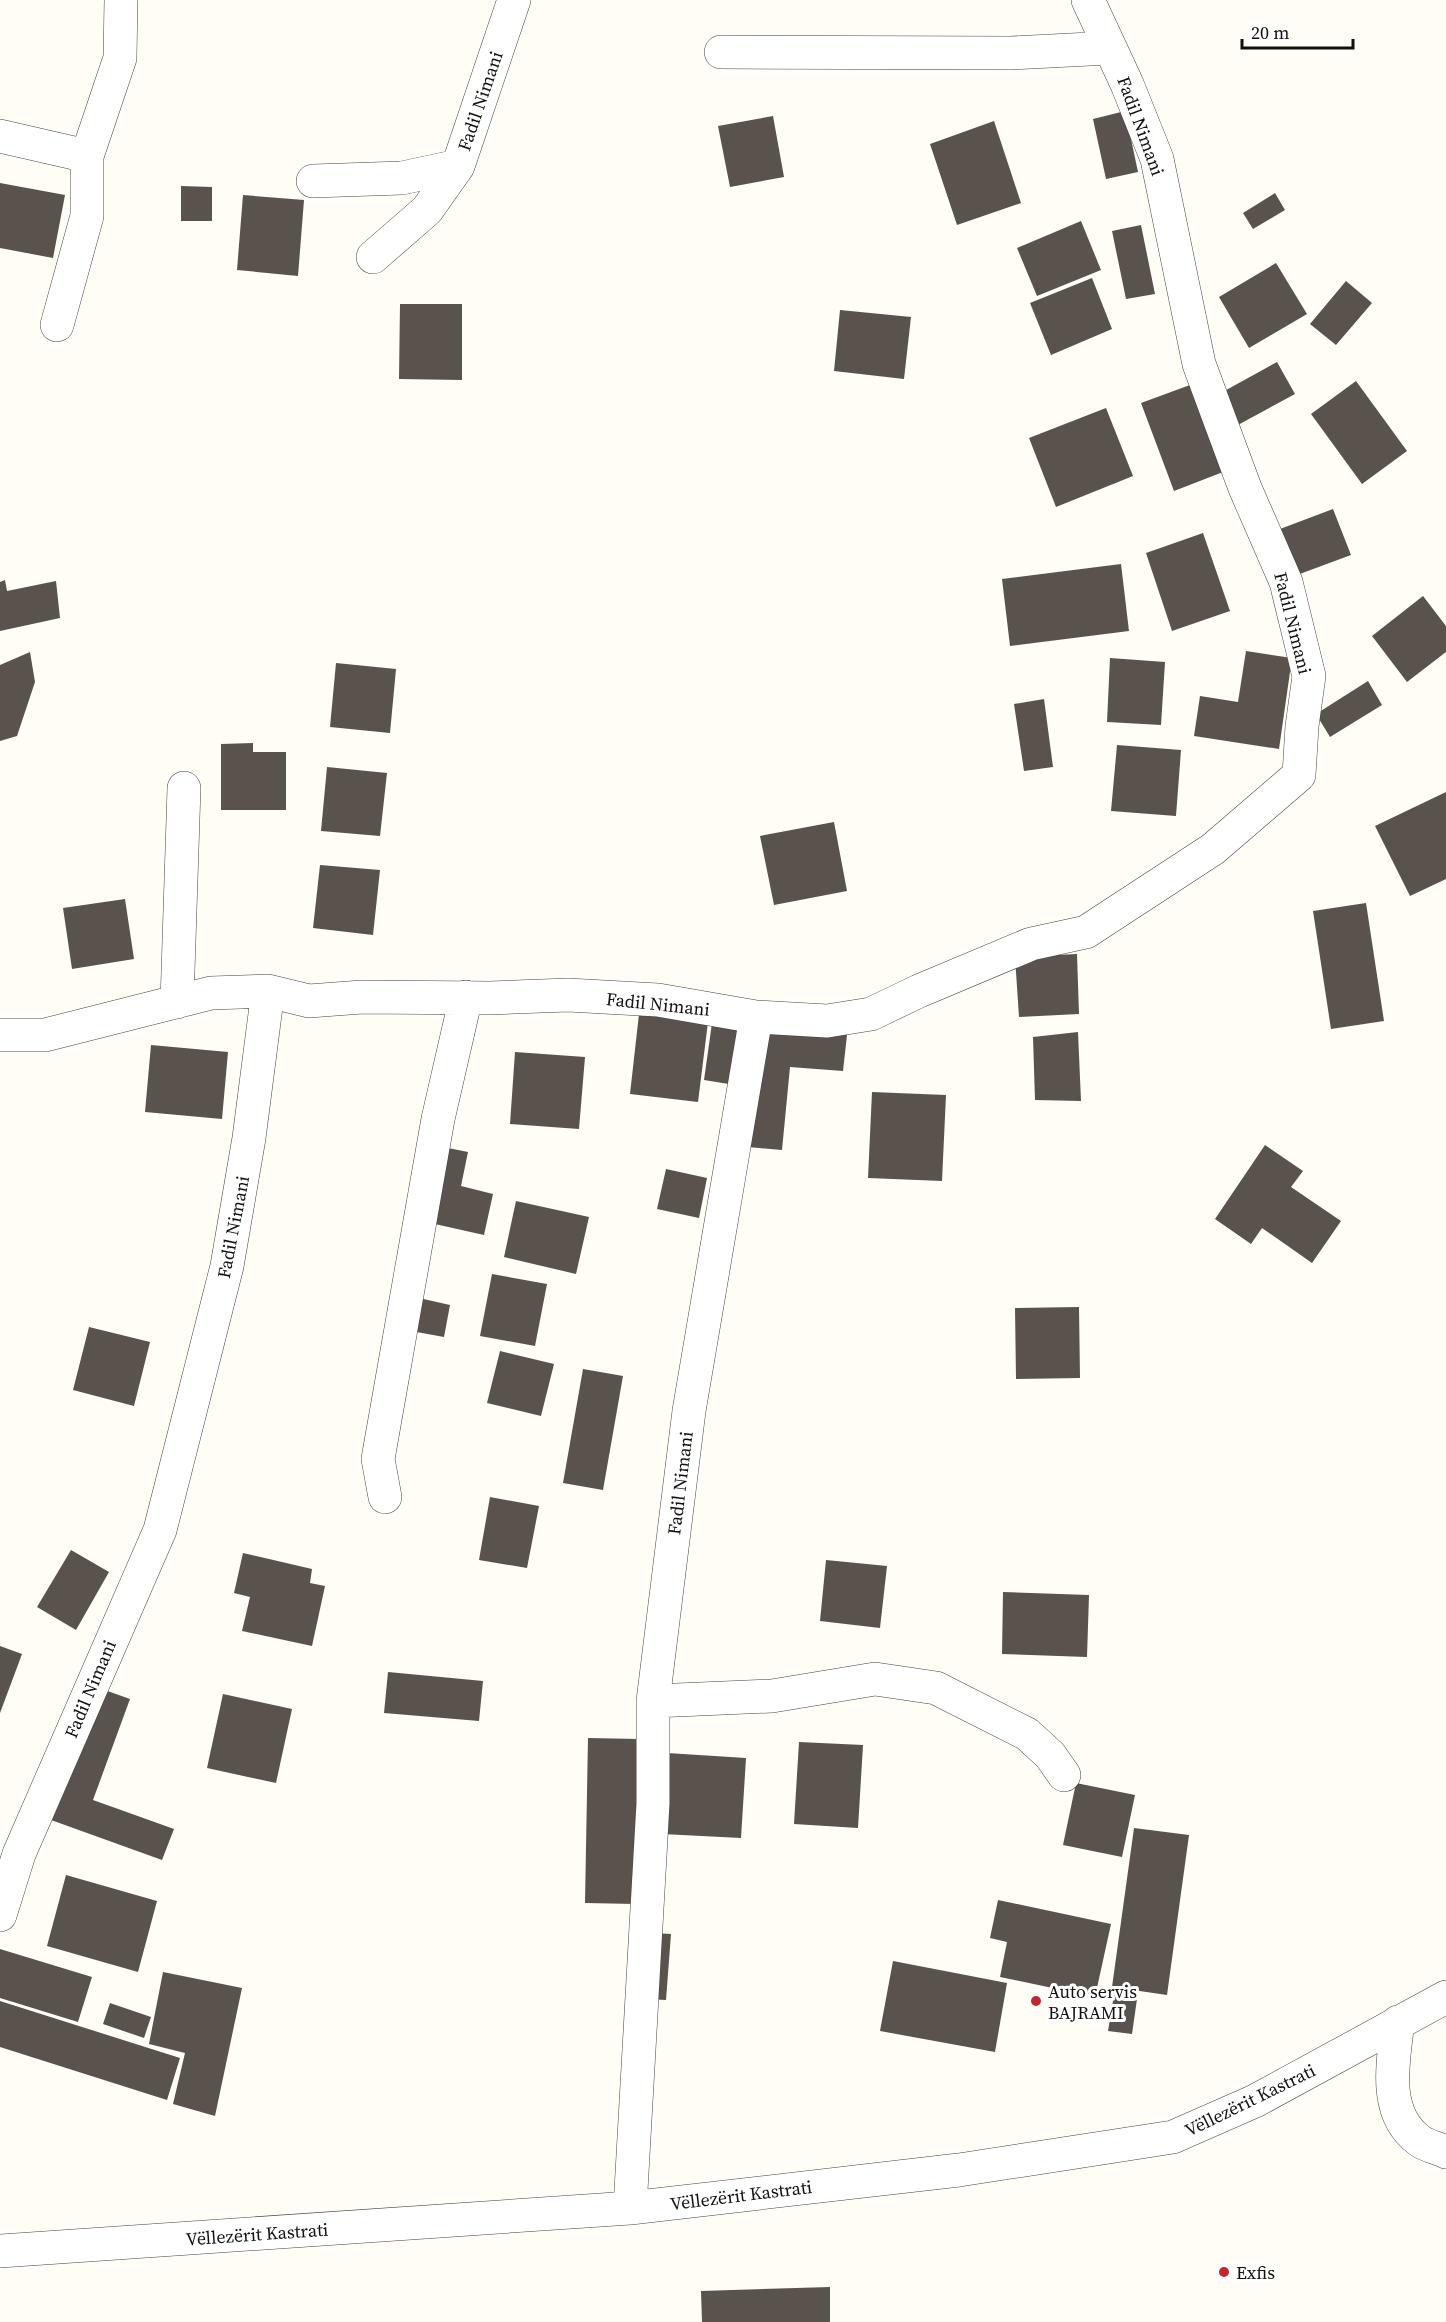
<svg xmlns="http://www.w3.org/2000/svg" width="1446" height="2322" font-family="'Source Serif 4',serif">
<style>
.building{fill:#5a524d}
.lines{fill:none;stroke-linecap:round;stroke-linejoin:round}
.minor-casing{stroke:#444;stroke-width:34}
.minor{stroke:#fff;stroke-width:33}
.poi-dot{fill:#c4262e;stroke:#fff;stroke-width:2}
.labels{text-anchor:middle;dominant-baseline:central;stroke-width:6;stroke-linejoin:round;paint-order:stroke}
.street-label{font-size:18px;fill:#111;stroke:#fff}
.poi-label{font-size:18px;fill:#111;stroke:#fff;text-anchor:start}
</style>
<rect width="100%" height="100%" fill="#fffdf5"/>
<path class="building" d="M1125,111L1138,172L1106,179L1093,119Z
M773,116L784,177L730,187L718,126Z
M994,121L1021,203L957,225L930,144Z
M0,183L65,195L53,258L0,248Z
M181,186L212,187V221H181Z
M1275,193L1285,210L1253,229L1243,213Z
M243,195L304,200L298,276L237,270Z
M1081,221L1101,270L1037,296L1017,248Z
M1141,225L1155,294L1126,299L1112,231Z
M1276,263L1307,314L1249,348L1219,297Z
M1092,278L1112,329L1051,355L1030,303Z
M1346,281L1372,303L1336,345L1310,324Z
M400,304H462V380L399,379Z
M840,310L911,317L904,379L834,371Z
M1277,362L1295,394L1236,426L1219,394Z
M1356,381L1407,451L1362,484L1311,414Z
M1190,385L1223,472L1174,491L1141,403Z
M1106,408L1133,476L1056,507L1029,438Z
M1333,509L1351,555L1297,575L1280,529Z
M1203,533L1230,611L1172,631L1146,553Z
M1121,564L1129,631L1010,646L1002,579Z
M5,580L7,591L56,581L60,618L0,631V582Z
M1423,596L1446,626V652L1407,682L1372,636Z
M1246,651L1292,658L1279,749L1194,736L1200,696L1238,702Z
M30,652L35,682L17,736L0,741V665Z
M1110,658L1165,662L1161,725L1107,722Z
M336,663L396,669L390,733L330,727Z
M1368,681L1382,705L1330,737L1316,714Z
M1044,699L1053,767L1024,771L1014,704Z
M253,743V752H286V810H221V744Z
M1117,745L1181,750L1176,816L1111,811Z
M327,767L387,773L380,836L321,831Z
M1446,792V879L1410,896L1375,826Z
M834,822L847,891L774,905L760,836Z
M320,865L380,870L373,935L313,928Z
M125,899L134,959L72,969L63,908Z
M1366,903L1384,1021L1331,1029L1313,911Z
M1077,954L1079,1014L1019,1017L1015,957Z
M639,1014L708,1022L698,1102L630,1094Z
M712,1023L738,1026L729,1084L704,1080Z
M759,1027L847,1035L843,1071L790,1067L782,1150L748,1147Z
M1078,1032L1081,1101L1035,1100L1033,1037Z
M151,1045L228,1052L222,1119L145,1112Z
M515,1052L585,1057L579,1129L510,1124Z
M872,1092L946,1095L942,1181L868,1178Z
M1265,1145L1303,1171L1291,1187L1341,1221L1312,1263L1262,1228L1251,1244L1215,1219Z
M443,1147L468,1152L461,1186L493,1194L484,1235L426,1222Z
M666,1169L707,1178L699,1218L657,1209Z
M516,1201L589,1217L576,1274L504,1257Z
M492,1274L547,1284L535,1346L480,1336Z
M419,1298L450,1305L444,1337L411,1331Z
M1079,1307L1080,1378L1016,1379L1015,1308Z
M89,1327L150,1342L134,1406L73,1390Z
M500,1351L554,1364L541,1416L487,1403Z
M583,1369L623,1376L603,1490L563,1483Z
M490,1497L539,1506L527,1568L479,1560Z
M71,1550L109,1572L76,1630L37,1607Z
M243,1553L312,1569L310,1583L325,1586L312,1646L242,1631L250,1597L234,1593Z
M826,1560L887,1566L880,1628L820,1621Z
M1003,1592L1089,1595L1087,1657L1002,1654Z
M0,1646L22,1654L0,1713Z
M388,1672L483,1681L479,1721L384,1713Z
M99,1688L130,1699L93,1800L174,1829L162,1860L51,1820Z
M223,1694L292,1709L276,1783L207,1768Z
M588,1738L639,1739L636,1904L585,1903Z
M799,1742L863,1745L858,1828L794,1824Z
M667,1753L746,1758L741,1838L662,1834Z
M1076,1783L1135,1795L1122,1857L1063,1845Z
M1134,1828L1189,1835L1167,1995L1112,1987Z
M66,1875L157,1901L138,1972L47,1946Z
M998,1900L1111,1924L1095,1997L1000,1977L1007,1942L990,1938Z
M651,1933L671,1934L666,2000L646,1999Z
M0,1949L92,1977L78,2022L0,1998Z
M893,1961L1007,1983L995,2052L880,2031Z
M163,1972L242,1988L215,2116L173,2104L185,2053L149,2044Z
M1114,1995L1137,1999L1132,2034L1108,2031Z
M0,2001L180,2058L167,2100L0,2047Z
M110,2003L151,2017L144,2038L103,2024Z
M830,2287V2322H702L701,2291Z"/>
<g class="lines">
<defs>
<path id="minor" d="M721,52L1011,53L1110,48
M0,136L87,156L120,58L121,0
M313,181L402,178L458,166L514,0
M373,257L427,210L458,166
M57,325L87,216V156
M177,1002L184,788
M0,1035H45L211,993L268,991
M385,1497L378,1459L438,1119L466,997
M653,1701L689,1411L756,1017
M0,1915L19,1854L160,1530L227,1266L249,1138L268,991L309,1001L362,997L490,998L568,995L658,1000L756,1017L827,1021L871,1014L919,991L1031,944L1086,932L1213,849L1299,775L1302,726L1309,676L1286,582L1245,488L1199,364L1157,159L1127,84L1088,0
M1398,2022C1393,2062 1382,2114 1420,2141C1427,2146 1438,2148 1446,2152
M630,2208L653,1803V1701L772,1696L875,1679L936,1688L1027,1734L1050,1755L1064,1775
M0,2251L630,2208L959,2170L1173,2137L1255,2101L1446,1997"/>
</defs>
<use href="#minor" class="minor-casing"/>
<use href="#minor" class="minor"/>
</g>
<g class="poi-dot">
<circle cx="1036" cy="2001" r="6"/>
<circle cx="1224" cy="2272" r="6"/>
</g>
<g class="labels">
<g class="street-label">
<text transform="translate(480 101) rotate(-71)">Fadil Nimani</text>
<text transform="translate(1141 126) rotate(70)">Fadil Nimani</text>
<text transform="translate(1293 623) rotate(76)">Fadil Nimani</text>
<text transform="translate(658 1004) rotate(6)">Fadil Nimani</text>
<text transform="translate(233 1227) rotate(-79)">Fadil Nimani</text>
<text transform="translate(680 1483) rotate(-83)">Fadil Nimani</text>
<text transform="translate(90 1689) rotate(-67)">Fadil Nimani</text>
<text transform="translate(1250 2100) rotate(-26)">Vëllezërit Kastrati</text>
<text transform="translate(741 2195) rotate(-7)">Vëllezërit Kastrati</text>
<text transform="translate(257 2234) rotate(-4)">Vëllezërit Kastrati</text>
</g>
<g class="poi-label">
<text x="1048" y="1991">Auto servis<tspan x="1048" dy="21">BAJRAMI</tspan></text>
<text x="1236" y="2272">Exfis</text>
</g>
</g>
<path d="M1242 39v9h111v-9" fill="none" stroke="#111111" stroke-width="3"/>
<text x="1251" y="39" font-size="18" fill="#111111" stroke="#ffffff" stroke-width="4.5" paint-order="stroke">20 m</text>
</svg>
